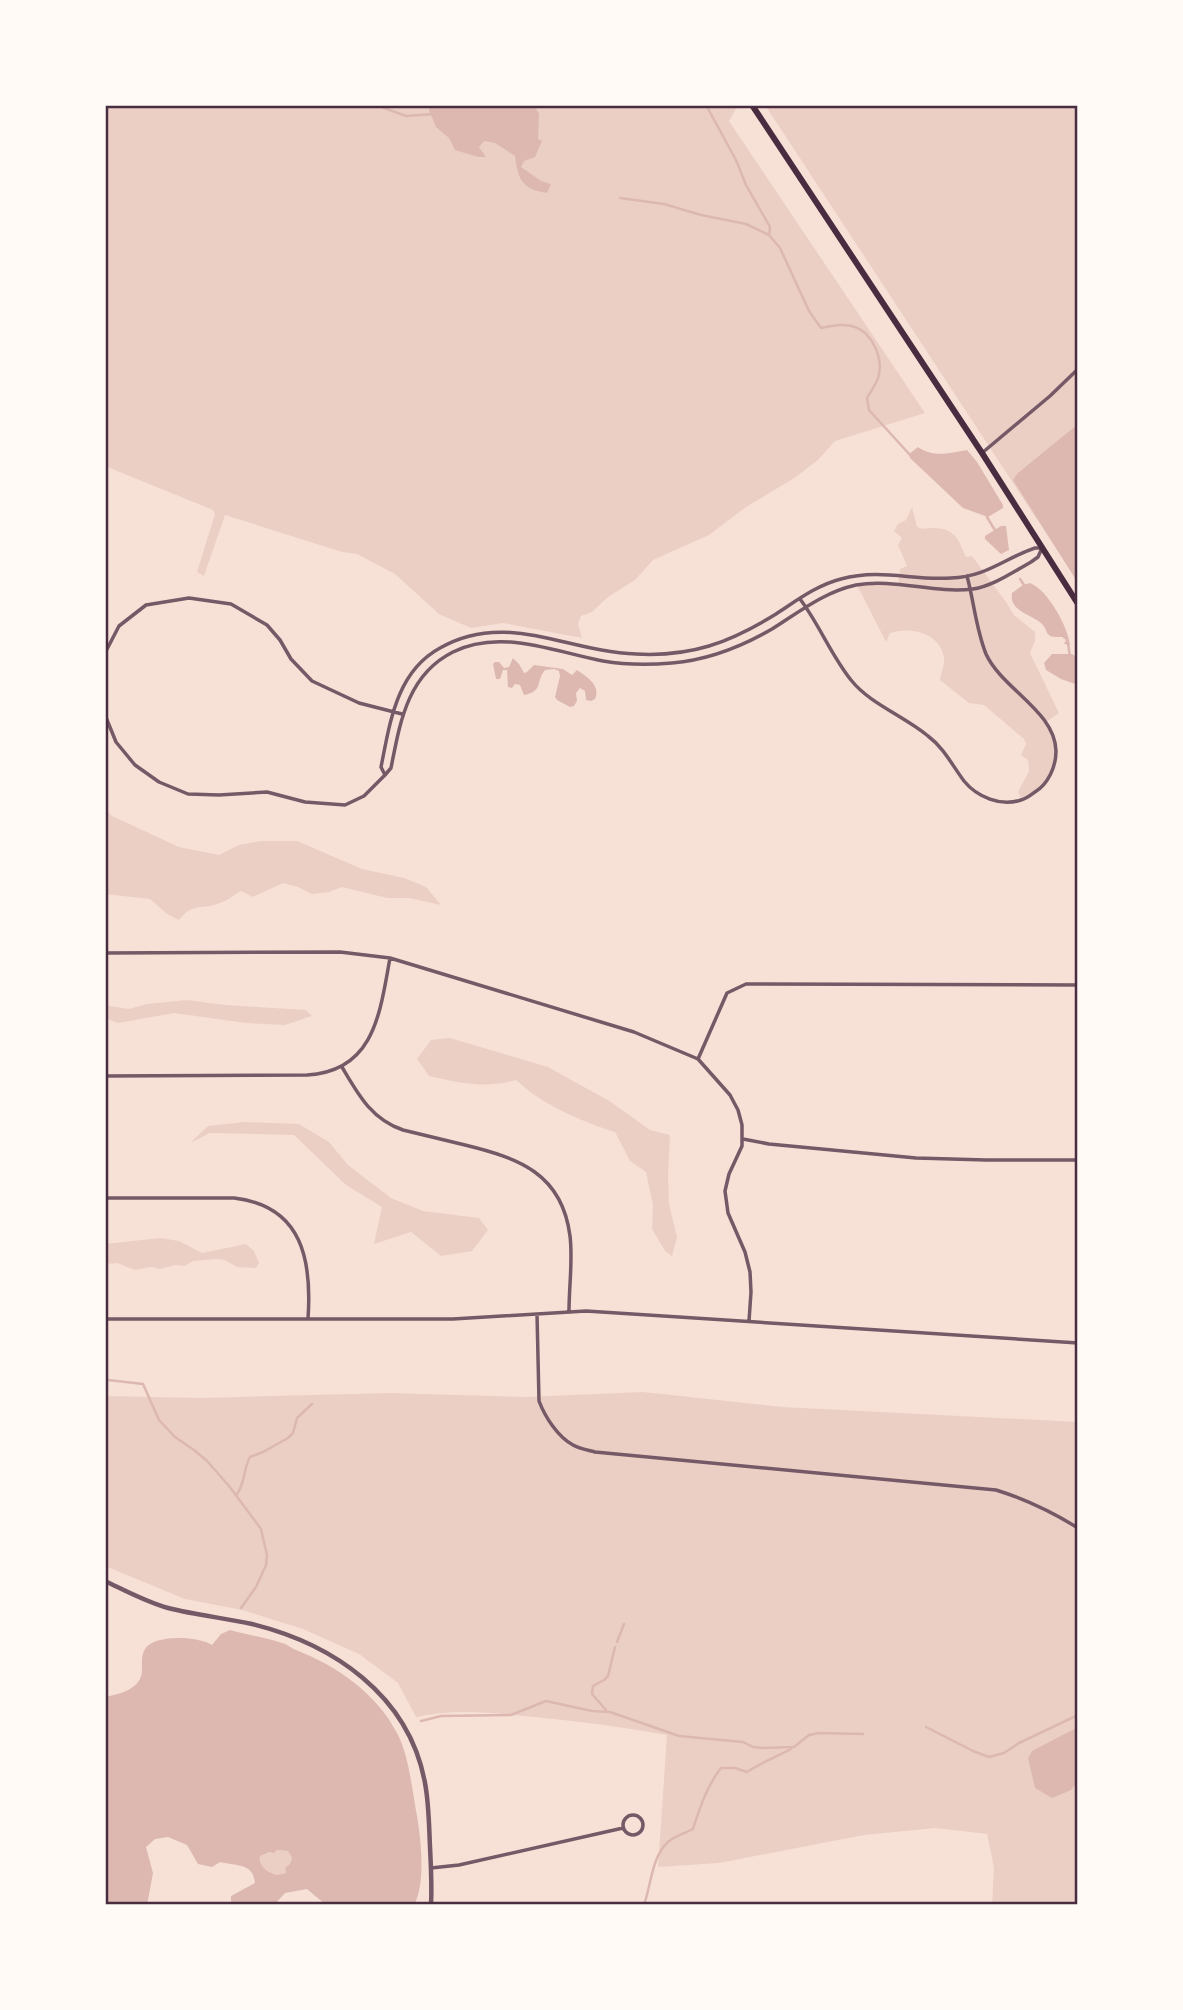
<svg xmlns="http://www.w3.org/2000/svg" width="1183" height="2010" font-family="'Asap Condensed',sans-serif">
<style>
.green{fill:#ebcfc5}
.water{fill:#dcb8b0;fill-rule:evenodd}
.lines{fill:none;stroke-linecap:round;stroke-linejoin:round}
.stream{stroke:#dcb8b0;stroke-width:2.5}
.minor{stroke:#755966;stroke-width:3.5}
.tertiary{stroke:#755966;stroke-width:4.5}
.primary{stroke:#4a2c40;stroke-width:6}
.neatline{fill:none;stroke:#4a2c40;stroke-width:2.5}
</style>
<rect width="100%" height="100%" fill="#f7e1d7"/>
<path class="green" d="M105,105H741L737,107L729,121L925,413L835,441L818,460L796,477L746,507L709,535L653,560L635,580L608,597L592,612L581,616L578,624L582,638L503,623L471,628L439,614L395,574L357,554L342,552L225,515L204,576L197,572L215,514L213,510L105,466Z
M765,105H1078V582Z
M912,507L917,527C924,530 927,528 934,528C957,529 958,540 966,557L972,556L1006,602L1014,615L1035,632V641L1030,653L1059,713L1046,722L1053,735L1056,751L1054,765L1041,788L1022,800L1018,792L1029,771L1028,760L1021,755L1026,744L1024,739L984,705L969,703L940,680C941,673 945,665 944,658C941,633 910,626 890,633L886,642L857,585H898L900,569L907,566L898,545L902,538L894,531L898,524L906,520Z
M105,809L112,816L179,847L219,855L239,845L261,841H297L362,869L404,878L426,887L441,905L409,898H387L342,887L329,892L312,894L298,887L283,883L253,897L241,891C234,895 227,901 220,903C201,911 194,901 179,920L167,914L150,899L105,894Z
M187,1000L225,1005L306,1010L312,1016L285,1025L246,1023L174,1013L118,1023L105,1018V1005L129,1009L147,1004Z
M450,1038L548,1067L611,1102L650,1130L670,1135L668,1176L669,1204L677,1237L672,1256L665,1251L652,1229L653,1205L646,1172L630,1161L615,1132C580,1121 543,1105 516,1080C483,1089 461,1083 429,1076L417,1059L431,1040Z
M245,1122L299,1124L329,1142L348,1165L391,1198L423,1211L479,1218L488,1230L472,1251L441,1256L411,1232L374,1244L382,1207L346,1185L294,1135L210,1133L190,1143L208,1126Z
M160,1238L179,1241L202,1253L246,1244L254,1251L259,1263L256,1268L237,1267L225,1260L217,1259L193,1261L185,1266L175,1265L160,1269L151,1267L135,1270L117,1263L105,1264V1244Z
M643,1392L783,1407L1078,1422V1905H992L994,1868L987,1834L936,1828L864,1835L719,1863L658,1867L667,1735C623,1727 579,1721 534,1717C494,1713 456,1708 416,1717L398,1683L359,1654L303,1629L242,1610L185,1599L105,1566V1396L202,1398L390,1393L526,1397Z
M277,1850L288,1851L292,1858L290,1864L285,1868L286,1873L277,1875C268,1873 258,1866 260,1856Z"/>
<path class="water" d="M429,105H534L539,114L538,139L542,141L535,157L524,161L521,167L541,181L551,184L547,193C522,189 518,180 515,156L495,143L484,141L479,147L486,157H478L455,150L449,138L436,127L429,110Z
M1078,424V583L1013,480L1018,473Z
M918,447C934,458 949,453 967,450L977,462L1003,505V508L988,517L963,508L910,458L909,454Z
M1001,526H1006L1009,550L1001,554L985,539V536Z
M1030,583C1048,590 1068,627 1070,645L1064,644L1066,640L1062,637C1042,638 1050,631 1041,623C1030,614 1009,611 1012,593L1023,585Z
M1052,654H1072L1078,658V685L1061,679L1046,670L1044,663Z
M513,658L519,664L524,673L527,672L534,665L563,669L572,675L577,670C587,677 601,685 595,699L591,701L586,700L585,691L580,688L576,693L577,701L574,706L570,707L557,700L555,697L560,676L559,671L554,669L545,670C535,682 544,691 524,695L520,685L515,684L512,688L508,687L507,670H503L500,679H496L493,664L495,662H499L504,668L509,667Z
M230,1630C247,1635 265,1637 282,1643C287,1644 291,1648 296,1650C337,1666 376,1693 397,1733C409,1755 412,1790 417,1816C421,1840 426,1883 414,1905H326L307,1889L285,1893L274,1905H231V1896L255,1883C253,1863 237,1866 220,1862L212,1867L198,1864L187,1845L168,1837L155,1839L146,1847L153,1873L147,1905H105V1697C120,1694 141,1689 142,1671C142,1664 141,1655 145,1649C154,1634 199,1636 212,1645L221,1634ZM277,1850L288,1851L292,1858L290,1864L285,1868L286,1873L277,1875C268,1873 258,1866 260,1856L270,1852L274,1853Z
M1078,1727V1781L1071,1790L1052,1798L1035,1788L1028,1758L1032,1751Z"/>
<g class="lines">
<path class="stream" d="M376,105L406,116L434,114
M706,105L736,160L746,185L770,227L769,235
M620,198L664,204L701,215L746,224L769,235L780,248L809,311L821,328C832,326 844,323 855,327C873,333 884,360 878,378C876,385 870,392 867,398L869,410L911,456
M987,517L996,532
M1020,579L1026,588
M1068,643L1070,657
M105,1262L107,1263
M108,1380L143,1384L159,1420L175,1437L194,1450L207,1461L229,1486L261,1529L267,1555L266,1565L256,1587L241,1608
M237,1494C245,1484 243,1470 250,1457L263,1452L288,1438L293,1433L297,1418L312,1404
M617,1642L624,1624
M606,1710L592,1694L593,1686L604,1680L608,1676L615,1647
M421,1721L441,1716L511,1715L546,1701L592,1711L610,1712L679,1736L743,1742L753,1747L763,1748L794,1747L809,1735L819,1733L863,1734
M926,1727L973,1751L989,1757L1004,1753L1019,1743L1078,1715
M644,1905C651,1885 652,1856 668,1842C674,1836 686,1833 693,1829C700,1807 707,1786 721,1768H735L747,1772C762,1762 776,1757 791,1749"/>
<path class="minor" d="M982,453L1050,396L1078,369
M1035,548H1042L1038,557L1031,562C1013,572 993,586 973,589C934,594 895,578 856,585C824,592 799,612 772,629C741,647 708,660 672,663C649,665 626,665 603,661C555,652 500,628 453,652C407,675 400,723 391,768L385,775L381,767C390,723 396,672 440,648C506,610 567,652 636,654C691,657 729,643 776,614C796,601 817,585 841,579C882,568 912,581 951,578C986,577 1005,558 1035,548Z
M800,599C819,624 831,655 851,680C870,704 904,716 928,736C944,748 952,765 964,781C977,797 1001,807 1021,800C1026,799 1031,795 1035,792C1048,784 1056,767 1056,751C1055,711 1002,689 986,654C976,629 974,602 967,576
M105,653L119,626L146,605L189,598L231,604L267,625L280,640L291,659L312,681L359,703L402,714
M105,715L116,742L135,765L159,782L188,794L219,795L267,792L305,802L345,805L364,796L385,775
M105,953L340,952L390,958L634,1032L698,1059L730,1095L738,1110L742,1125V1146L729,1174L725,1191L728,1213L745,1252L750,1272L751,1292L749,1321
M698,1059L727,993L746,984L1078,985
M342,1067C358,1094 371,1119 403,1130C423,1135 444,1140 465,1145C518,1158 562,1173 570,1236C573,1260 569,1286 569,1311
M105,1076L307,1075C375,1071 380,1012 390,958
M743,1139L769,1144L916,1158L986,1160H1078
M105,1198H234C303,1206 312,1261 308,1319
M537,1314L539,1401C545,1417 558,1437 573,1445C580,1449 588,1450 595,1452L996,1490C1025,1499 1052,1512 1078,1528
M105,1319H453L586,1311L1078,1343
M623 1825a10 10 0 1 1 20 0a10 10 0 1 1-20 0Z
M431,1868L459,1865L623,1828"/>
<path class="tertiary" d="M105,1581C126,1591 146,1602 168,1608C196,1615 224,1618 252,1624C333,1644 409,1695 425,1783C429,1804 429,1826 430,1847C431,1866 432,1886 431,1905"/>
<path class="primary" d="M752,105L982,453L1078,604"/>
</g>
<rect width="1183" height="2010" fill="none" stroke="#fffaf5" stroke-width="214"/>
<rect x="107" y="107" width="969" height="1796" class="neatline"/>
</svg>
